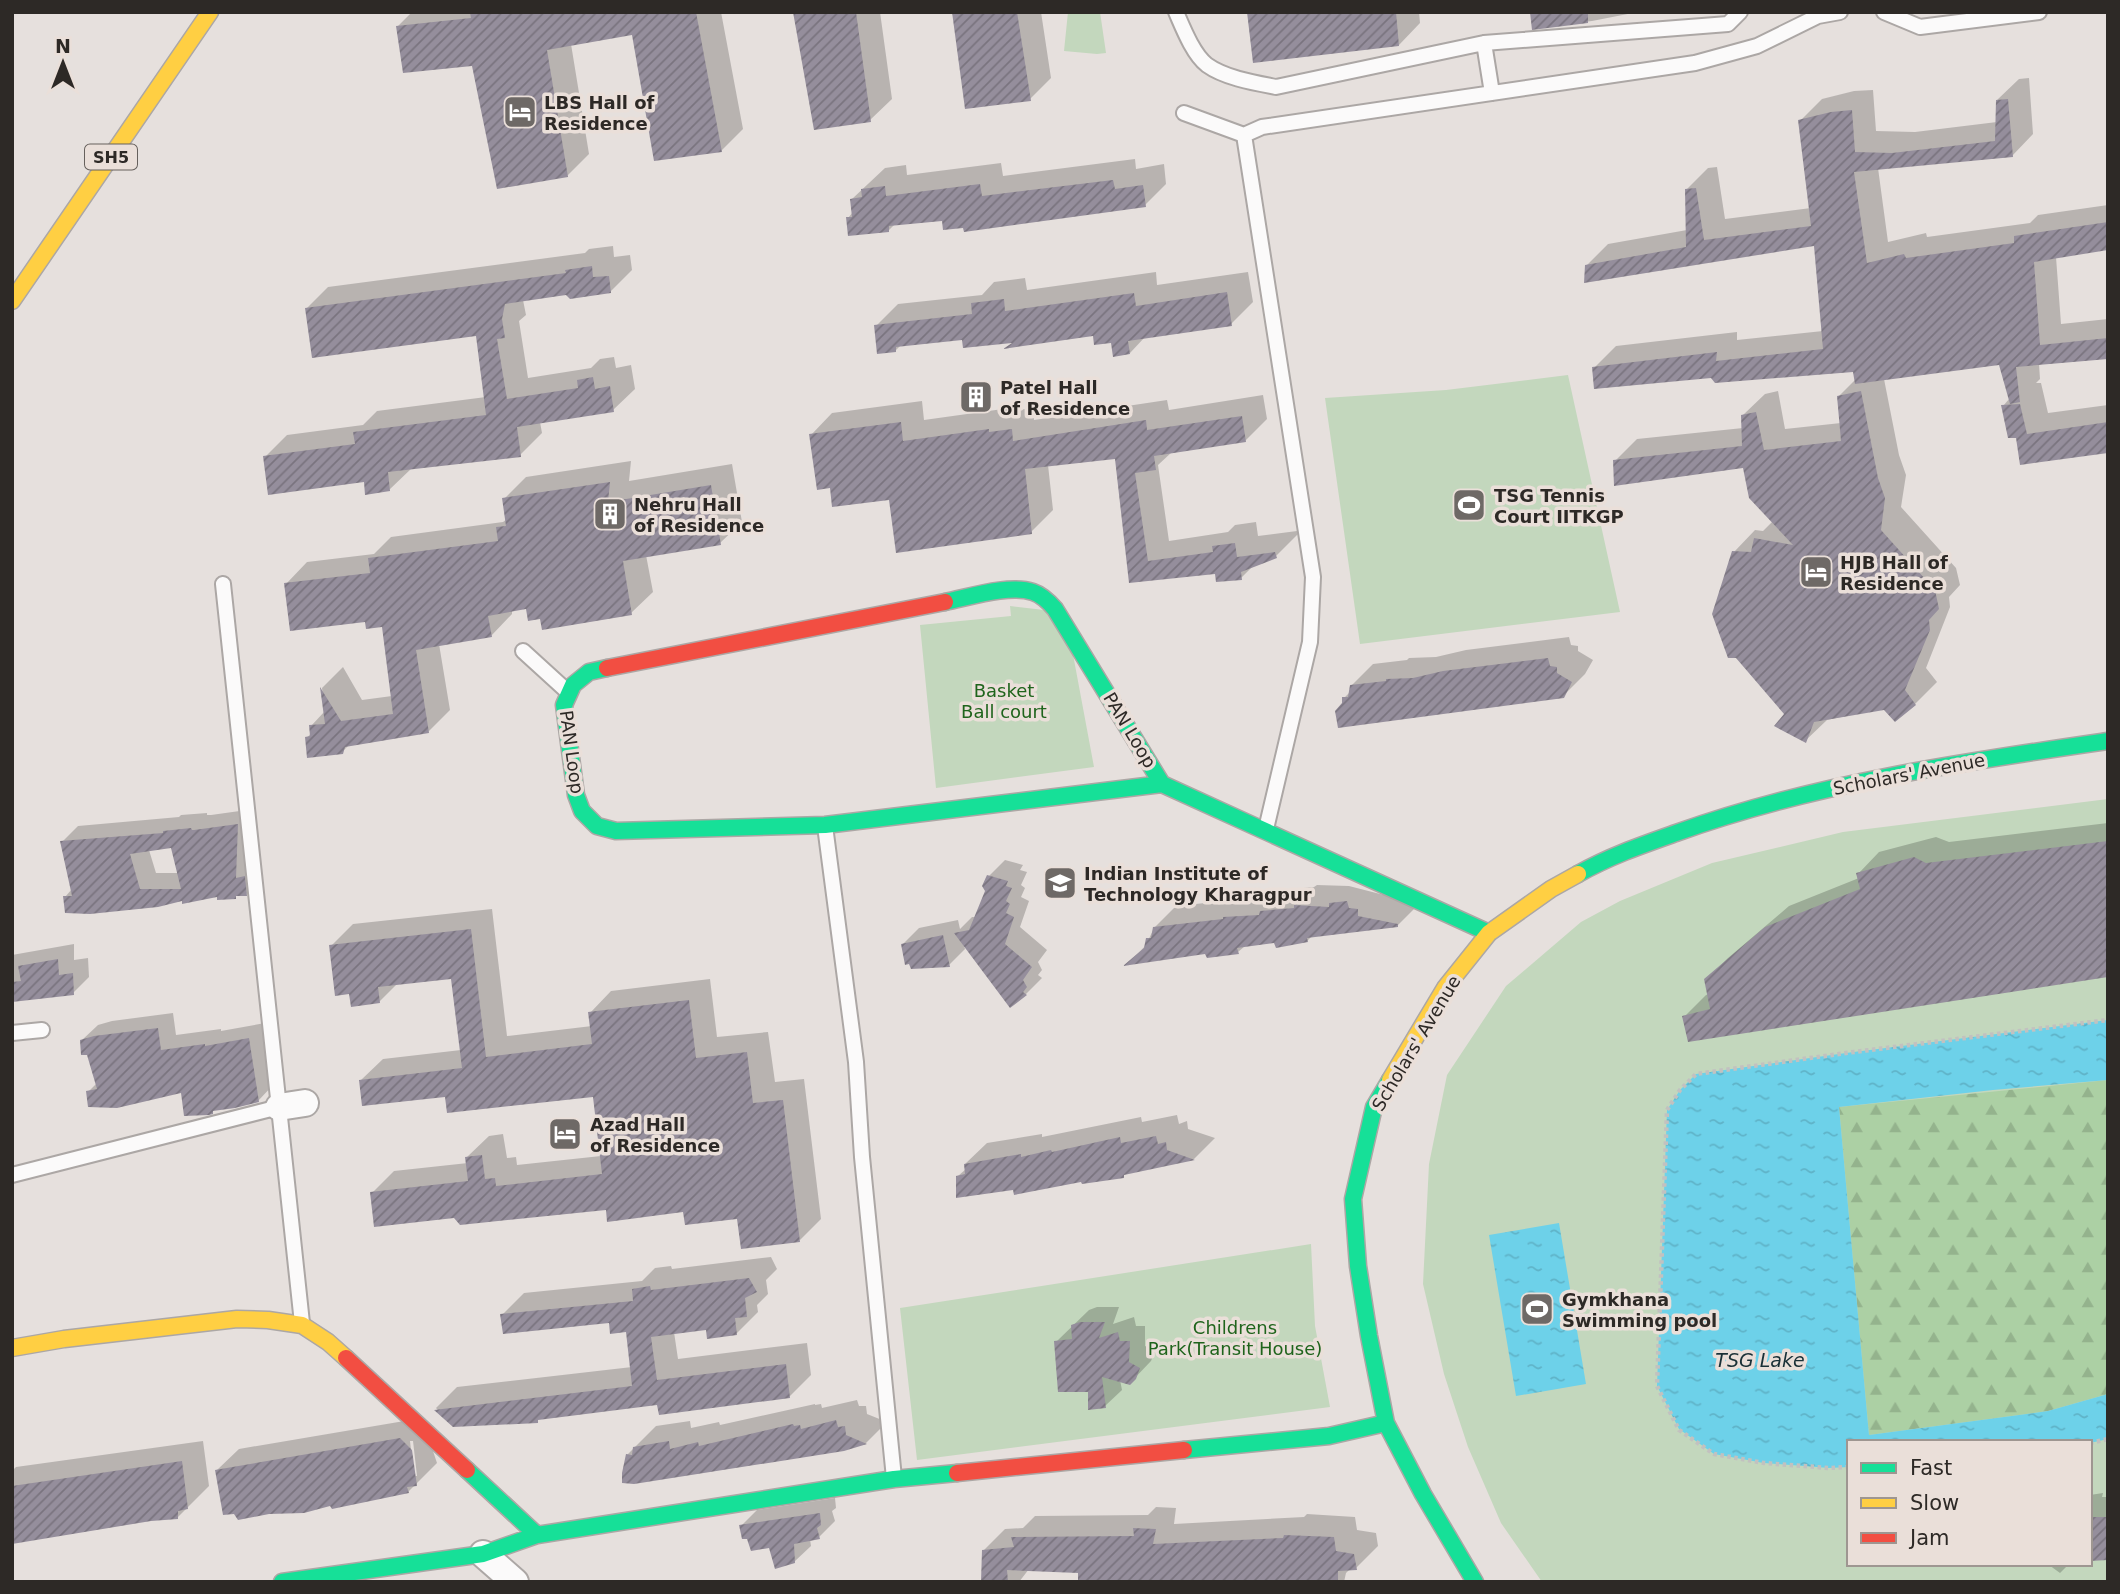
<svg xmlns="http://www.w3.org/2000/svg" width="2120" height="1594" font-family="'DejaVu Sans',sans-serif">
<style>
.green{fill:#c3d7bd;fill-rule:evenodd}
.forest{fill:url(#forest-firs)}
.water{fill:url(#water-ripples)}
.shadow{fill:#0003;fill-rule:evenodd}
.building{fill:url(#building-hatch);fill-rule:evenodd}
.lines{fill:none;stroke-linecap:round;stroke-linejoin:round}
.lane-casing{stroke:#aca7a5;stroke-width:18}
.street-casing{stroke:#aca7a5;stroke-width:30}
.fast-casing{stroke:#aca7a5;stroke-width:19}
.slow-casing{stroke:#aca7a5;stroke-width:19}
.jam-casing{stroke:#aca7a5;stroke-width:19}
.path{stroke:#c2c1c0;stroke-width:4.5;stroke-dasharray:3.5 3.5;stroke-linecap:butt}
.lane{stroke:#fbfafa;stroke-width:14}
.street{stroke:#fbfafa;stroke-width:26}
.fast{stroke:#16e098;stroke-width:16}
.slow{stroke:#ffcf43;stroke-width:16}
.jam{stroke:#f24e42;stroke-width:16}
.labels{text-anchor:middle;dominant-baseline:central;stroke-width:7;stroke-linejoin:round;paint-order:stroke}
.shield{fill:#eadfd9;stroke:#66605c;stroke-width:2}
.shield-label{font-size:16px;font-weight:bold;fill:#2d2926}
.poi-label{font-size:18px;font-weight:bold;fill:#2d2926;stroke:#eadfd9;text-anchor:start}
.park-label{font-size:18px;fill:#1f641c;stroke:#eadfd9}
.street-label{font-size:18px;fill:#2d2926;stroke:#eadfd9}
.water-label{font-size:19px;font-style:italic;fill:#193037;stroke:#eadfd9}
</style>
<defs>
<pattern id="forest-firs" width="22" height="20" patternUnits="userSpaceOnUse" patternTransform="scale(1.75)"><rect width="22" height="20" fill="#acd0a4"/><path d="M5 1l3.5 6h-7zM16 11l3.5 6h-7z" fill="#94b38d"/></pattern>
<pattern id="water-ripples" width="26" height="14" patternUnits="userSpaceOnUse" patternTransform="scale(1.75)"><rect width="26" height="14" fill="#6dd1e9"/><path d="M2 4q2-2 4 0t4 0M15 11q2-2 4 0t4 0" fill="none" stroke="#5fb3c8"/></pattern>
<pattern id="building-hatch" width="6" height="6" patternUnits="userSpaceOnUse" patternTransform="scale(1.75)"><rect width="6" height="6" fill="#958e9c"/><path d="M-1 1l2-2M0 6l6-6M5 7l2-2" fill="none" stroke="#7a747f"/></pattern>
</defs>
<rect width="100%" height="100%" fill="#e6e0dd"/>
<path class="green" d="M1068,12H1100L1106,53L1097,54L1064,51Z
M1568,375L1620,612L1360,644L1325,398L1446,390Z
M1010,606L1044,610L1072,649L1094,767L936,788L920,625L1011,616Z
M2108,799V1582H1542L1501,1523L1468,1447L1444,1374L1423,1284L1429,1164L1447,1075L1506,986L1581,922L1620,901L1712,863L1843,832ZM1849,1442H2090V1564H1849Z
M1311,1244L1315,1326L1330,1407L917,1460L900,1308Z"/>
<path class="forest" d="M2108,1080V1394L2048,1411L1869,1435L1839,1107Z"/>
<path class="water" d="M2108,1020V1080L1993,1090L1839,1107L1869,1435L2048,1411L2108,1394V1439L2090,1443L1849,1442V1467L1829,1468L1764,1463L1714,1454L1679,1429L1657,1386L1667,1110L1680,1090L1696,1074L1846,1053Z
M1559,1223L1586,1384L1516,1396L1489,1235Z"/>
<path class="shadow" d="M412,12H721L743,129L722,150L633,33L571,44L589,154L567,176L474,64L398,26Z
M795,12H880L892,99L870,120Z
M954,12H1041L1051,78L1030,99Z
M1249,12H1419L1420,23L1399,45Z
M1532,12H1638L1592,21L1534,28Z
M2029,78L2033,134L2012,156L1878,168L1888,242L1926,233L1927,237L2030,223L2038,215L2108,205V248L2056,257L2061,324L2108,319V357L2039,364L2040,379L2036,383H2041L2048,413L2108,405V451L2018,437L2003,406L2010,398L2000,363L1884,379L1899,455L1906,475L1901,507L1956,568L1960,585L1949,597L1950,607L1926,668L1937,682L1915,704L1895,719L1884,708L1827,720L1805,741L1786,714L1734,552L1755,530L1763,531L1773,521L1744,466L1615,461L1637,439L1743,428V415L1765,394L1778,391L1785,429L1841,423L1838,397L1856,379L1855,370L1712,376L1594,368L1616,346L1737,332V340L1823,331L1816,244L1586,266L1608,244L1687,230L1686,190L1708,168L1717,167L1725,219L1811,208L1800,121L1822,99L1854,91L1873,90L1876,131L1915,132L1997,122V100L2019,79Z
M1135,159L1136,169L1164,164L1166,184L1145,205L965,226L943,219L895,224L889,230L848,218L853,212L852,199L885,168L906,165L907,175L1001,163L1003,176Z
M613,246L614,257L630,255L632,270L610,292L567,293L523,300L526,315L519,321L528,378L591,368L600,359L614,357L616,368L631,365L635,389L613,410L540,422L542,433L520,455L412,468L389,490L365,480L265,457L287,435L363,425L377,411L486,397L477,334L307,308L328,287L585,253L589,249Z
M1156,272L1157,285L1248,272L1253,302L1231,324L1145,337L1130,353L1113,341L1094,334L1014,341L963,338L901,345L896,350L876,326L898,304L982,295L994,282L1025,278L1027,290Z
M1263,395L1267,419L1245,441L1172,452L1158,465L1169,541L1228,532L1235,525L1256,522L1258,536L1297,531L1298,534L1276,556L1254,565L1241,578L1217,572L1130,581L1117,457L1048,465L1053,510L1031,532L890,498L831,486L811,435L832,413L922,401L924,420L1010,408L1011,411L1033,408L1034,420L1167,400L1169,410Z
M631,461L629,481L732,464L742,522L720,543L646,555L653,592L631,613L541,617L527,607L512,610V614L491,636L439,644L450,710L428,732L350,744L342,752L307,738L311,733V726L325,711L322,688L343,667L362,700L392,696L383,625L366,620L286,584L307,562L374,554L391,537L503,522L507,519L504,499L526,477Z
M1569,637L1571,645L1578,646V651L1593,660L1585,674L1563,696L1344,704V698L1351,691V686L1373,664L1407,660L1409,658L1436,657L1466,650Z
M254,809L251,863L260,861L262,878L246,894H238L235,897L219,895L183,899L65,897L72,889L62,842L78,826L179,817L181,815L207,813V815H211ZM172,846L179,873H156L149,850Z
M2108,823V975L1684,1017L1706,995L1709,994L1706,980L1728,958L1789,906L1859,878L1858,874L1879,852L1936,837L1949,842Z
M1005,860L1023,865L1020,870L1027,872L1021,885L1025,888L1021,897L1029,901L1020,927L1047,950L1038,962L1042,970L1038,975L1042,978L1026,994L1010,1005L963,943L965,949L949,965L903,944L919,928L958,920L960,929L972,917H976L987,891L989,876Z
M1317,885L1349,886L1419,904L1398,925L1312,936L1307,941L1276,942L1245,946L1238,952H1206L1128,964L1146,945L1154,928L1176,906L1244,899L1246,896L1279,895L1283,890L1314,887Z
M492,909L507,1036L592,1026L590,1013L611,991L710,979L717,1037L768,1032L775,1082L804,1079L821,1219L800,1240L739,1217L684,1211L607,1208L455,1216L372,1193L394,1171L468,1163L467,1157L489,1136L503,1134L507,1158L516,1157L517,1165L601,1156L595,1095H446L361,1080L383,1059L461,1050L453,977L398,983L379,1002L351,992L331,946L353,924Z
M74,944V960L88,958L89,977L73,993L12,1000V952V955Z
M173,1013L176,1035L221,1029V1031L265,1023L274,1084L258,1101L215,1109L212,1112L182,1091L88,1092L97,1083L89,1053L81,1041L98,1025L112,1021Z
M1177,1115L1179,1124L1187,1121L1188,1129L1215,1138L1194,1159L1127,1173L1123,1176L1014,1188L958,1176L966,1169L965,1164L987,1143L1042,1134V1137L1141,1117L1142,1122Z
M771,1257L777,1269L766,1280L768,1294L757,1305L758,1312L736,1334L708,1328L674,1332L678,1359L807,1343L811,1375L789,1397L659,1403L453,1426L436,1408L457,1387L632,1367L628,1330L610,1321L502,1315L524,1293L642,1281L655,1268L671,1266L672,1269Z
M1097,1307H1119L1113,1324L1134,1317L1136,1326H1145V1346L1155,1351L1151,1361L1130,1383L1120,1380L1122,1390L1105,1406L1089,1390L1056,1342L1089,1310Z
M857,1400L859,1406H866L867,1414L887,1422L866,1443L844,1450L627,1455L656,1426L690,1421L691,1428L719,1422L720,1425L815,1404V1405L821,1404L822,1408Z
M422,1418L437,1463L408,1492L331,1503L217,1470L239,1449ZM410,1441H413L417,1476H414Z
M203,1441L209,1486L178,1517L151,1519L12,1542V1471L16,1467Z
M2103,1493L2102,1497H2108V1558L2090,1560V1495Z
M835,1498L836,1508L832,1511L835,1521L819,1537L810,1539L811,1546L794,1562L771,1546L748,1538L741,1526L757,1510Z
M1156,1507L1176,1508L1174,1524L1304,1517L1307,1514L1355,1517L1357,1530L1376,1533L1378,1546L1356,1568H1351L1346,1573L1344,1582H1080L1079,1571L1029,1569L1019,1582H983V1551L1005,1529L1023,1528L1035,1516L1148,1515Z
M2050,1564H2072L2067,1566L2060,1573L2049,1565Z"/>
<path class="building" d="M470,12H696L722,152L654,161L632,35L547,50L568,177L497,189L472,66L403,73L396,26L471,18Z
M793,12H856L871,122L814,130Z
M952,12H1017L1031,101L965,109Z
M1247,12H1396L1399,46L1253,63Z
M1530,12H1588V23L1532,30Z
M2008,99L2013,157L1854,172L1867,263L1904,254L1906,258L2014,243V236L2108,222V250L2034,262L2040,345L2108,338V359L2016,367L2020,402L2010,404L1999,365L1855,384L1853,372L1715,383L1711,378L1594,389L1592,367L1717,352L1716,361L1823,349L1814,246L1584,283L1585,265L1686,247L1685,189L1696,188L1704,240L1811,226L1798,120L1831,112L1852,110L1855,152L1892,153L1995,141L1996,100Z
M1113,180L1115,189L1143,185L1146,207L964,232L963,228L943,230L942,221L889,226V232L848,236L846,217H852L850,199L862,197L861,189L885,186L886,196L980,184L982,196Z
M592,266L593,277L609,276L611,293L570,299L566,295L505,304L502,319L505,338L497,339L507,399L578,388L577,380L593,377L595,389L610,386L614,412L517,427L521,457L388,472L390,491L365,495L364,482L268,495L263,456L355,444L353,432L486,415L476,336L312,358L305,308L566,273L565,270Z
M1227,292L1232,326L1128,341L1130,354L1113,357L1111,343L1094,345L1093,336L1003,349L1012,343L963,348L962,340L896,347V352L877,354L874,325L972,314L971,303L1004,299L1005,311L1134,293L1136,306Z
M1861,391L1878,478L1885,498L1881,530L1935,590L1939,609L1929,620L1930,630L1905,690L1916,705L1895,722L1884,710L1814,722L1806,743L1774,726L1784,714L1736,658H1728L1712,614L1732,551L1751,552L1754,538L1793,545L1749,498L1743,468L1614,486L1613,460L1742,446L1741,415L1756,412L1764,450L1841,441L1837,396Z
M2020,404L2027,434L2108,422V453L2020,465L2016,438H2008L2001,405Z
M1242,416L1246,442L1154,456L1156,470L1135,473L1148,561L1213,552L1212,546L1235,543L1237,557L1275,552L1277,558L1241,572L1242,580L1216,582L1215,574L1129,583L1115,459L1025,469L1032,534L896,553L889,500L832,507L830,488L817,490L809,434L901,422L903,441L989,429V432L1012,429L1013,441L1146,420L1147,430Z
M610,482L608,502L711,485L721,545L623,561L632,615L542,630L540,619L528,621L526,609L488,616L492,637L416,650L429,733L345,747L343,754L307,758L305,737L310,736L309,725L325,724L320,687L341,721L393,714L382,627L366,629L365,622L290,631L284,583L370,573L368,558L498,541L496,527L506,526L502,498Z
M1548,658L1550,666L1557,667V673L1572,682L1564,698L1338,728L1335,711L1342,703V697H1348L1350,685L1386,681V679L1413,678L1443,671Z
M238,824L236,878L245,876L247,896H236V899L217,900V897L182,904V901L158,907L90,914L65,913L63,896H72L60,841L163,833V831L191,828L192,830H194ZM171,848L181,889H140L130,854Z
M2108,841V977L1688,1042L1682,1016L1710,1009L1704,979L1765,927L1860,889L1856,873L1914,857L1926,863Z
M987,875L1008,881L1006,886L1012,888L1006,901L1010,904L1006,913L1014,917L1005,944L1032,967L1023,980L1027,987L1023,992L1027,995L1010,1008L954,933L969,930L985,891L982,886Z
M1347,901L1349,908L1358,909V916L1398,924V927L1307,938L1308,942L1276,948L1274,943L1237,948L1239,954L1207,958L1205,954L1123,966L1144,948L1146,938H1151L1153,927L1223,919V917L1259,915L1260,911L1294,908V905L1329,907V903Z
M471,929L486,1057L592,1044L588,1012L689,1000L696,1058L747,1052L753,1103L783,1100L800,1242L741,1249L737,1219L685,1225L683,1212L607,1222L606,1210L460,1225L454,1218L374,1227L370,1192L468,1181L465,1157L482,1155L485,1179L495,1178L496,1186L602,1174L593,1097L447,1113L445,1097L362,1106L359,1080L462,1068L451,979L378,987L380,1003L351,1007L349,994L335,996L329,945Z
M943,935L950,967L911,969L909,964L905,965L901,944Z
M58,959L59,975L73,973L74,995L12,1002V982L21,981L18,966Z
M158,1028L161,1050L205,1044V1046L249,1038L259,1102L235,1108L213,1111V1114L209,1115L184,1116L181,1093L117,1108L88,1107L86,1091L97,1089L87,1055H81L80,1040L94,1036Z
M1156,1136L1158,1144L1166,1142L1167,1150L1195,1160L1124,1175V1178L1082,1184L1081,1182L1014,1195L1013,1190L956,1198V1176L965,1174L964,1164L1021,1154V1157L1051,1150L1052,1152L1120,1137L1121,1143Z
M749,1278L757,1292L745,1298L747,1317L735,1318L737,1335L707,1339L706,1330L651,1337L657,1380L786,1364L790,1398L659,1415L657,1405L538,1420V1423L453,1427L434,1410L632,1386L626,1332L610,1334L609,1323L503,1334L500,1314L633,1301L632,1289L650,1286L651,1290Z
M1080,1322H1105L1099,1338L1118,1332L1120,1341H1130L1129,1362L1140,1368L1136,1379L1130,1385L1102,1377L1106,1408L1088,1410V1392H1058L1054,1341L1072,1339L1071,1325Z
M836,1420L838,1427L845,1426L846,1435L867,1444L844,1451L634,1484L622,1483V1473L626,1454L632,1455L633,1447L669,1441L670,1449L698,1442L699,1446L793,1424L794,1426L800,1425L801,1429Z
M400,1438L412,1450L417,1486L407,1487L409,1493L332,1509L330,1506L304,1513L269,1514L238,1520L234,1514L223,1515L215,1470Z
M182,1461L188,1509L178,1511V1519L151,1521L12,1544V1486Z
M820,1513L821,1525L817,1528L820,1539L794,1544L795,1563L775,1569L769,1548L751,1551L747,1539H742L739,1525Z
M2090,1517H2108V1560L2090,1561Z
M1133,1528L1156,1529L1153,1544L1283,1538L1284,1535L1334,1537L1336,1551L1354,1554L1357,1570L1338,1571V1582H1078V1573L1007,1570L1008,1582H981L982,1550L1014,1547L1011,1537L1134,1536Z"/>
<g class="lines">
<defs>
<path id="lane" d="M1176,12C1183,28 1193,54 1207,65C1225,78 1255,83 1276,87L1484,43L1728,24L1740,12
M1884,12L1920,27L2039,12
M1484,43L1492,93
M1184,113L1244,135L1262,127L1695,63L1757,46L1818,16L1840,12
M1244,135L1313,577L1310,642L1266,829
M223,584L302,1323
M523,651L568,692
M825,826L856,1062L862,1157L894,1478
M12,1033L42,1030
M12,1175L279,1107"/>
<path id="street" d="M279,1107L305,1103
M483,1554L515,1582"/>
<path id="fast" d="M945,602C970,597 1009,584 1033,592C1042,595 1049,602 1055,609L1162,784L1489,933
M607,668L589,672L573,685L564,705L576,795L582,811L597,826L616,831L825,825L1162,784
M1578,874C1610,856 1642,845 1676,833C1815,783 1963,762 2108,741
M1390,1080L1374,1107L1353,1199L1358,1266L1369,1336L1386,1423L1423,1494L1475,1582
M1184,1450L1329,1436L1386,1423
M467,1470L537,1535
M282,1582L483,1554L537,1535L894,1479L957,1473"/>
<path id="slow" d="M12,301L210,12
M1390,1080L1445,988L1489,933L1551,889L1578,874
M12,1348L64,1339L237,1319L268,1320L302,1325L328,1342L346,1358"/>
<path id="jam" d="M607,668L945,602
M346,1358L467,1470
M957,1473L1184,1450"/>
</defs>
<use href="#lane" class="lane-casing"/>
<use href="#street" class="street-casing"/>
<use href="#fast" class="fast-casing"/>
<use href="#slow" class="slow-casing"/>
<use href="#jam" class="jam-casing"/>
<path class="path" d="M2090,1443L2108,1439
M1849,1467L1829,1468L1764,1463L1714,1454L1679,1430L1657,1386L1667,1110L1680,1090L1696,1074L1846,1053L2108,1020"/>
<use href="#lane" class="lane"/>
<use href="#street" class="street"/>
<use href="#fast" class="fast"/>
<use href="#slow" class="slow"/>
<use href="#jam" class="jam"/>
</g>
<defs>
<symbol id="hotel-square" viewBox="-11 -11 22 22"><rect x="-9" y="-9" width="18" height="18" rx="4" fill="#6e6966" stroke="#eadfd9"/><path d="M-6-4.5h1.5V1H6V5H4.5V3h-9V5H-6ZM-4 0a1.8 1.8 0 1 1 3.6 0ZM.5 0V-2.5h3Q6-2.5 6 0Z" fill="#fff"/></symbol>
<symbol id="building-square" viewBox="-11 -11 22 22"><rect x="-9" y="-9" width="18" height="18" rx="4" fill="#6e6966" stroke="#eadfd9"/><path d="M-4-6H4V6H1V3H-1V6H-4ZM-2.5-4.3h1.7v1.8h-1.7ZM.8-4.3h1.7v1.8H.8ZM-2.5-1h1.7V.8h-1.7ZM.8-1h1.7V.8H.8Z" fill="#fff"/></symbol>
<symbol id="stadium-square" viewBox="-11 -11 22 22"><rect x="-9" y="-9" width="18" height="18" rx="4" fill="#6e6966" stroke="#eadfd9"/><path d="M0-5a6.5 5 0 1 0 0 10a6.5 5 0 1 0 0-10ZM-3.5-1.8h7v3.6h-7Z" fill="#fff"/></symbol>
<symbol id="university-square" viewBox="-11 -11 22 22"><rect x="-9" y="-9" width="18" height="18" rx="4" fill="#6e6966" stroke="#eadfd9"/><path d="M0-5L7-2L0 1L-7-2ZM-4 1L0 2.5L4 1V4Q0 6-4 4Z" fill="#fff"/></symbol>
</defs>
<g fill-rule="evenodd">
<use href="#hotel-square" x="501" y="93" width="38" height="38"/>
<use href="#building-square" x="957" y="378" width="38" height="38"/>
<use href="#stadium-square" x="1450" y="486" width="38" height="38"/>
<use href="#building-square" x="591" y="495" width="38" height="38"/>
<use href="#hotel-square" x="1797" y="553" width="38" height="38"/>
<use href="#university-square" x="1041" y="864" width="38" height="38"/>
<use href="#hotel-square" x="546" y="1115" width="38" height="38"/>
<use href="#stadium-square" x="1518" y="1290" width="38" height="38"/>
</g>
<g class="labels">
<rect class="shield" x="85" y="144.5" width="52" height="25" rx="5"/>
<g class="shield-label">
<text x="111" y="157">SH5</text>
</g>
<g class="poi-label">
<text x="544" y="102">LBS Hall of<tspan x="544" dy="21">Residence</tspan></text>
<text x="1000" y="387">Patel Hall<tspan x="1000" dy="21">of Residence</tspan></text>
<text x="1494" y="495">TSG Tennis<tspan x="1494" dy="21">Court IITKGP</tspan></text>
<text x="634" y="504">Nehru Hall<tspan x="634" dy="21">of Residence</tspan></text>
<text x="1840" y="562">HJB Hall of<tspan x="1840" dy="21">Residence</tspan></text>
<text x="1084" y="873">Indian Institute of<tspan x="1084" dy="21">Technology Kharagpur</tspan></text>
<text x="590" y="1124">Azad Hall<tspan x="590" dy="21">of Residence</tspan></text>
<text x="1562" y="1299">Gymkhana<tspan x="1562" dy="21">Swimming pool</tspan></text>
</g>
<g class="park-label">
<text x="1004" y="690">Basket<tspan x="1004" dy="21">Ball court</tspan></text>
<text x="1235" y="1327">Childrens<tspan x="1235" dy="21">Park(Transit House)</tspan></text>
</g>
<g class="street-label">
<text transform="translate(1130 730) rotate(59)">PAN Loop</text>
<text transform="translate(572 752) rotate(82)">PAN Loop</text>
<text transform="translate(1909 774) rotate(-11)">Scholars' Avenue</text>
<text transform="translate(1416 1043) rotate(-59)">Scholars' Avenue</text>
</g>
<g class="water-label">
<text x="1760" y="1360">TSG Lake</text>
</g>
</g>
<rect width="2120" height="1594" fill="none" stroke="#2d2926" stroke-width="28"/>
<rect x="1847" y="1440" width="245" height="126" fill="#eadfd9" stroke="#9e9691" stroke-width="2"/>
<rect x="1861" y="1463" width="35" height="10" fill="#16e098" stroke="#9e9691" stroke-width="2"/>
<text x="1910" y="1475" font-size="21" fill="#2d2926">Fast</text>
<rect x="1861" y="1498" width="35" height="10" fill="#ffcf43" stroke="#9e9691" stroke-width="2"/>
<text x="1910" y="1510" font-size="21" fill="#2d2926">Slow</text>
<rect x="1861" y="1533" width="35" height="10" fill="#f24e42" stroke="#9e9691" stroke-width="2"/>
<text x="1910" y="1545" font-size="21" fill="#2d2926">Jam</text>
<g transform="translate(63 63)" stroke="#eadfd9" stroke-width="5" paint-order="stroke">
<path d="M0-5L12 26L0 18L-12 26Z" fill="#2d2926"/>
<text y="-10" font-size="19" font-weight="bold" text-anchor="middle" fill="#2d2926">N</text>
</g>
</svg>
